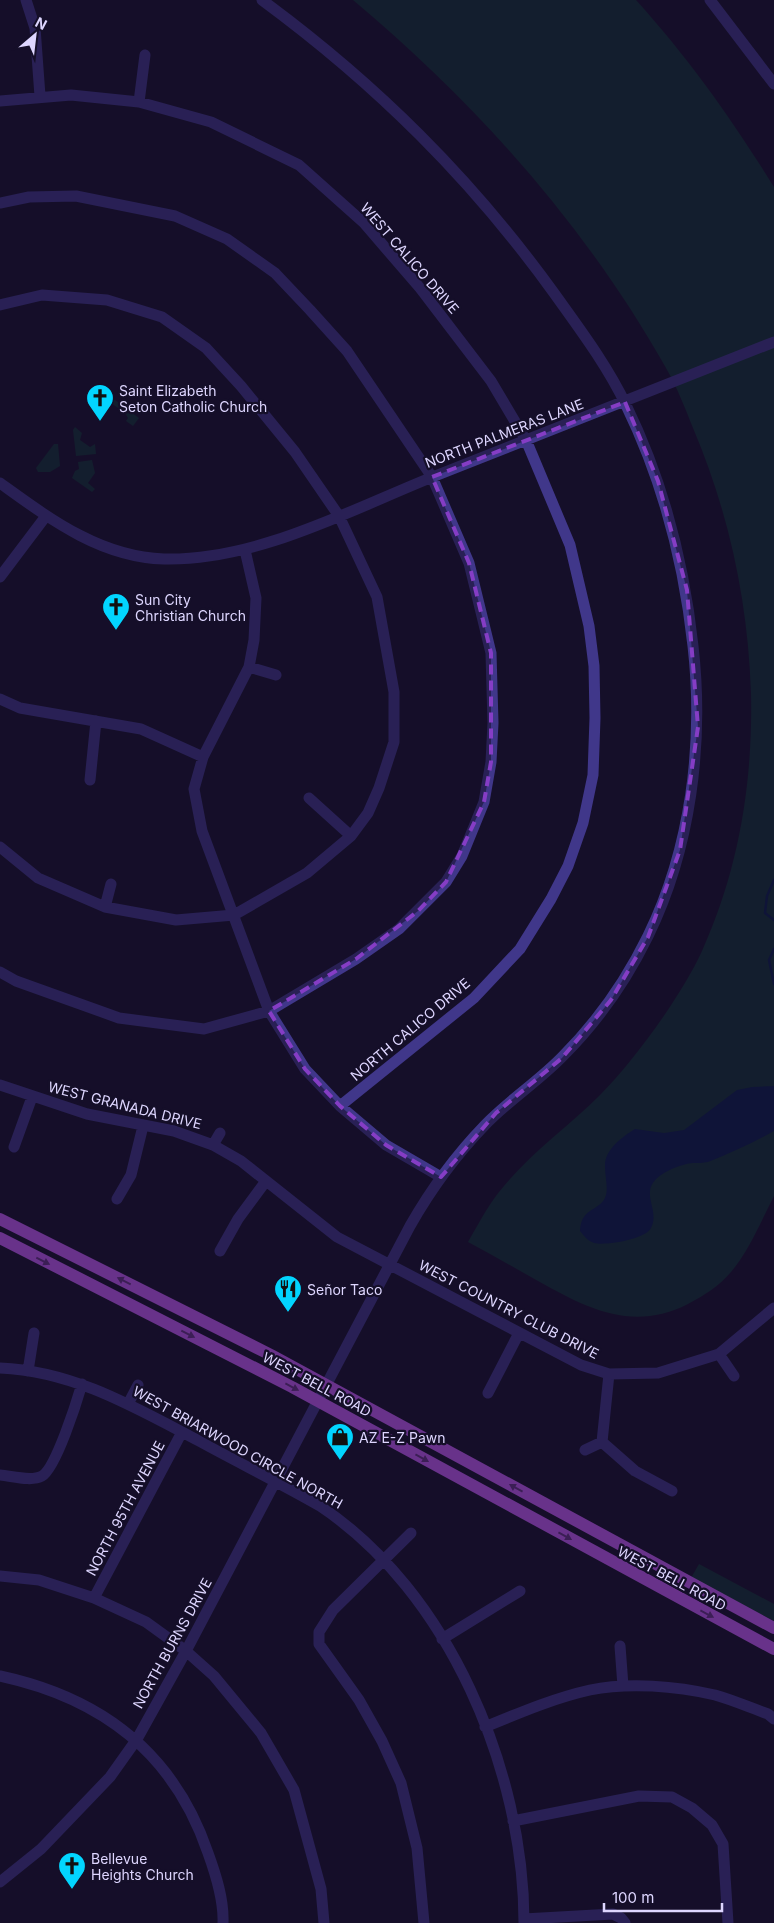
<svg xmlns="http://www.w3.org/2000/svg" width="774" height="1923" font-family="Inter,sans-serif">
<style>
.green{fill:#113233}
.water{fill:#081b49}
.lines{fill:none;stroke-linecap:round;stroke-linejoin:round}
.stream{stroke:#081b49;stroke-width:2.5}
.minor{stroke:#40378a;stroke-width:11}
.major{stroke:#cd5dff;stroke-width:12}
.oneway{fill:#683289}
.marked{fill:none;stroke:#853dc5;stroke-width:4;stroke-dasharray:10 6;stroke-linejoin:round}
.labels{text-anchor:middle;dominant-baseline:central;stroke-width:4.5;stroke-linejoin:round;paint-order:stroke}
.street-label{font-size:14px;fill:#ded6ff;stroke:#150f29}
.poi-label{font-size:14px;fill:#ded6ff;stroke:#150f29;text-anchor:start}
</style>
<rect width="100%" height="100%" fill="#150f29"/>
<path class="green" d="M353,0H636C690,60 731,118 774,187V1196C761,1221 749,1251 731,1272C719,1286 705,1295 688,1304C633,1332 588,1309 538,1281C515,1268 492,1255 468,1242C479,1223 489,1203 504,1186C532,1152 569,1126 600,1095C634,1061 682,995 702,951C739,869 753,782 751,693C748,601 729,513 693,428C685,408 677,387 666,368C586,226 477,104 353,0Z
M99,388L139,418L133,426L126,421L128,418L125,413L101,396L90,399Z
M75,427L82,433L80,440L90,447L95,444L96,454L76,456L73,430Z
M54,444H58L60,466L50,472H38L36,468Z
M92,460L95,473L88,483L95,489L92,492L72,478L75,471L79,469L78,462Z
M699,1564L774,1604V1621L691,1578Z"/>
<path class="water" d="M774,1086V1131C753,1143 730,1153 708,1162C703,1163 698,1163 693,1163C682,1164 670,1169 661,1175C637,1192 661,1209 651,1228C646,1239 606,1246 594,1243C588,1241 584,1236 580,1231C581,1206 601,1212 606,1195C608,1187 605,1176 605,1167C604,1150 622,1137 635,1129L664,1133L684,1130L737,1090L752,1087Z"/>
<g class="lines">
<path class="stream" d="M774,880L767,896L765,913L774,920
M774,949L769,960L774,984"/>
<path class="minor" d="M26,0L35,28L40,96
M710,0L774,84
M0,101L71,95L139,102L211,122L299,165L364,223L420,288L491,381L526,440L570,545L589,626L594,666L595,718L593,775L583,823L568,866L551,899L520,949L474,998L340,1106
M139,102L145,55
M0,203L29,197L76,196L175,216L227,239L275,273L310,310L347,351L432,477L469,563L491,653L493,723L491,762L484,802L462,856L446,882L399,929L356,959L269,1011L204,1029L119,1018L16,981L0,972
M0,305L42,295L107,300L162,317L206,348L241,386L295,452L339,516L377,597L394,692V742L379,788L368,813L351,836L307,873L234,915L176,920L105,907L38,878L0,847
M0,483C50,519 100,557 164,559C257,561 350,510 435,476C548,432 661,387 774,342
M245,550L256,598L254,640L249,667L203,757L194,789L202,831L269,1011L305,1069L340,1106L386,1145L441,1177
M0,577L46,516
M249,667L276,675
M0,699L20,708L141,729L203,757
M90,780L96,721
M309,798L351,836
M105,907L111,884
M0,1085L87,1114L174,1131L213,1145L241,1161L337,1237L581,1365L609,1374L658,1373L719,1354L774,1308
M213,1145L220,1133
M14,1147L32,1097
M117,1199L131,1175L143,1126
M220,1251L238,1219L266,1181
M719,1354L734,1376
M0,1368C74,1371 136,1408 199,1441C239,1463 280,1483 320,1506C449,1592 524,1771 524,1923
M28,1371L34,1333
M609,1374L602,1442L635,1471L672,1491
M488,1393L519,1333
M128,1404L138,1385
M585,1450L602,1442
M0,1475C12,1476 31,1482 42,1476C56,1468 77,1401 82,1384
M411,1533L333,1610L319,1632V1644L359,1700L382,1741L401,1783L417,1848L424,1923
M0,1576L39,1580L94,1598L146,1622L186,1651L214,1676L261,1733L294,1790L321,1889L324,1923
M94,1598L182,1432
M442,1639L520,1591
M620,1646L623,1686
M0,1676C102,1698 174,1753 208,1853C216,1875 224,1900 223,1923
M485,1727C519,1713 554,1698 590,1690C629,1682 676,1686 715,1695C733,1700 751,1708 768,1714L774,1719
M513,1821L639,1796L672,1797L692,1808L712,1825L723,1844L728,1923
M0,1882L41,1849L110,1777L137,1739L186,1651L410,1226C431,1189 456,1155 485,1125C509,1100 539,1081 563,1056C597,1022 627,979 648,936C691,848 704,743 693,646C684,563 663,481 626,405C607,365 579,328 554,293C471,178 376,84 262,0
M524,1919L613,1914L621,1918L625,1923"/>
<path class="major" d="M0,1219L271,1355L774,1628
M0,1238L292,1387L774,1649"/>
</g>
<defs><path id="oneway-solid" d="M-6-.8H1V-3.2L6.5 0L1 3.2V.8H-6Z" transform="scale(1.25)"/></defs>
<g class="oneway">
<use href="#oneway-solid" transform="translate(43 1261) rotate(27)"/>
<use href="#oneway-solid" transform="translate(124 1281) rotate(-153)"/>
<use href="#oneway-solid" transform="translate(188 1334) rotate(27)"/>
<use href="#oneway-solid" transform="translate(292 1387) rotate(28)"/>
<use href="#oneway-solid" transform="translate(422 1458) rotate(29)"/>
<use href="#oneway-solid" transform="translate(516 1488) rotate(-151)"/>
<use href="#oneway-solid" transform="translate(565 1536) rotate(29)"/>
<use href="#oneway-solid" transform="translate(707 1614) rotate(28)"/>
</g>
<path d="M0 0H774V1923H0ZM625,402L658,481L687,590L698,727L680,850L648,937L611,1000L562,1058L496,1113L441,1177L386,1145L340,1106L305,1069L269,1011L356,959L418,911L446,882L484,802L491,762V653L469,563L432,477Z" fill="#150f29" fill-opacity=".55" fill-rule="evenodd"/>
<path class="marked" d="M625,402L658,481L687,590L698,727L680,850L648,937L611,1000L562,1058L496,1113L441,1177L386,1145L340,1106L305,1069L269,1011L356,959L418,911L446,882L484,802L491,762V653L469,563L432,477Z"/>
<defs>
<symbol id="church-pin" viewBox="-11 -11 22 30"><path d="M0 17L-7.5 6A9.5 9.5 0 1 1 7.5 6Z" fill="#02d5ff" stroke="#150f29"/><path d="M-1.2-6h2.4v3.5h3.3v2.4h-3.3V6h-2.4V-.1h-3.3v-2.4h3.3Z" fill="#111"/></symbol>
<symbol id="restaurant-pin" viewBox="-11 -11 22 30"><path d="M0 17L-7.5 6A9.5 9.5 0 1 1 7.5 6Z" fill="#02d5ff" stroke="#150f29"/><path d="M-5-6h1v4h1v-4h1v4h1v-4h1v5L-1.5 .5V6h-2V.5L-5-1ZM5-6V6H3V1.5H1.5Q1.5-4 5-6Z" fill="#111"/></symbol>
<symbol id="shop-pin" viewBox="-11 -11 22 30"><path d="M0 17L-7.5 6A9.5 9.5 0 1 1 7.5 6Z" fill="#02d5ff" stroke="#150f29"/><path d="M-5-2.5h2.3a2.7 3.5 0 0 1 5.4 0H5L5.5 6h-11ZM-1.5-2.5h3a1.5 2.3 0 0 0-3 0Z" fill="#111"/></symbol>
</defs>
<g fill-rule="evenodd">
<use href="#church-pin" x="84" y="382" width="32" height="43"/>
<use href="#church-pin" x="100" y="591" width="32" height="43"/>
<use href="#restaurant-pin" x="272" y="1273" width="32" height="43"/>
<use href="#shop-pin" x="324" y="1421" width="32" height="43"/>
<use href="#church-pin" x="56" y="1850" width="32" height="43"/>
</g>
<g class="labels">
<g class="street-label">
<text transform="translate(410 258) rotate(49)">WEST CALICO DRIVE</text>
<text transform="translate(504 433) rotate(-21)">NORTH PALMERAS LANE</text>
<text transform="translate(410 1029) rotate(-40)">NORTH CALICO DRIVE</text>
<text transform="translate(125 1105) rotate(14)">WEST GRANADA DRIVE</text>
<text transform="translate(509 1309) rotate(27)">WEST COUNTRY CLUB DRIVE</text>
<text transform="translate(317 1384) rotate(28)">WEST BELL ROAD</text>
<text transform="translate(238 1447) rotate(29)">WEST BRIARWOOD CIRCLE NORTH</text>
<text transform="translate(125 1508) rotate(-62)">NORTH 95TH AVENUE</text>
<text transform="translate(672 1578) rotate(28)">WEST BELL ROAD</text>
<text transform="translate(172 1643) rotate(-61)">NORTH BURNS DRIVE</text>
</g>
<g class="poi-label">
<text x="119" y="390">Saint Elizabeth<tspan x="119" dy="16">Seton Catholic Church</tspan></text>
<text x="135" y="599">Sun City<tspan x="135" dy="16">Christian Church</tspan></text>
<text x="307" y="1289">Señor Taco</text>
<text x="359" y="1437">AZ E-Z Pawn</text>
<text x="91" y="1858">Bellevue<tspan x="91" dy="16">Heights Church</tspan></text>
</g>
</g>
<g transform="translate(35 35) rotate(28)" stroke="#150f29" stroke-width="4" paint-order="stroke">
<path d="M0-4L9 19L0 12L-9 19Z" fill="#ded6ff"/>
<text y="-8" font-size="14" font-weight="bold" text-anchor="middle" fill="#ded6ff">N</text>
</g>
<path d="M604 1903v8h118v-8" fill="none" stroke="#ded6ff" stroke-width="2.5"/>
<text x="612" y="1903" font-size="15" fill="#ded6ff" stroke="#150f29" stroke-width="4" paint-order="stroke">100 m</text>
</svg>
